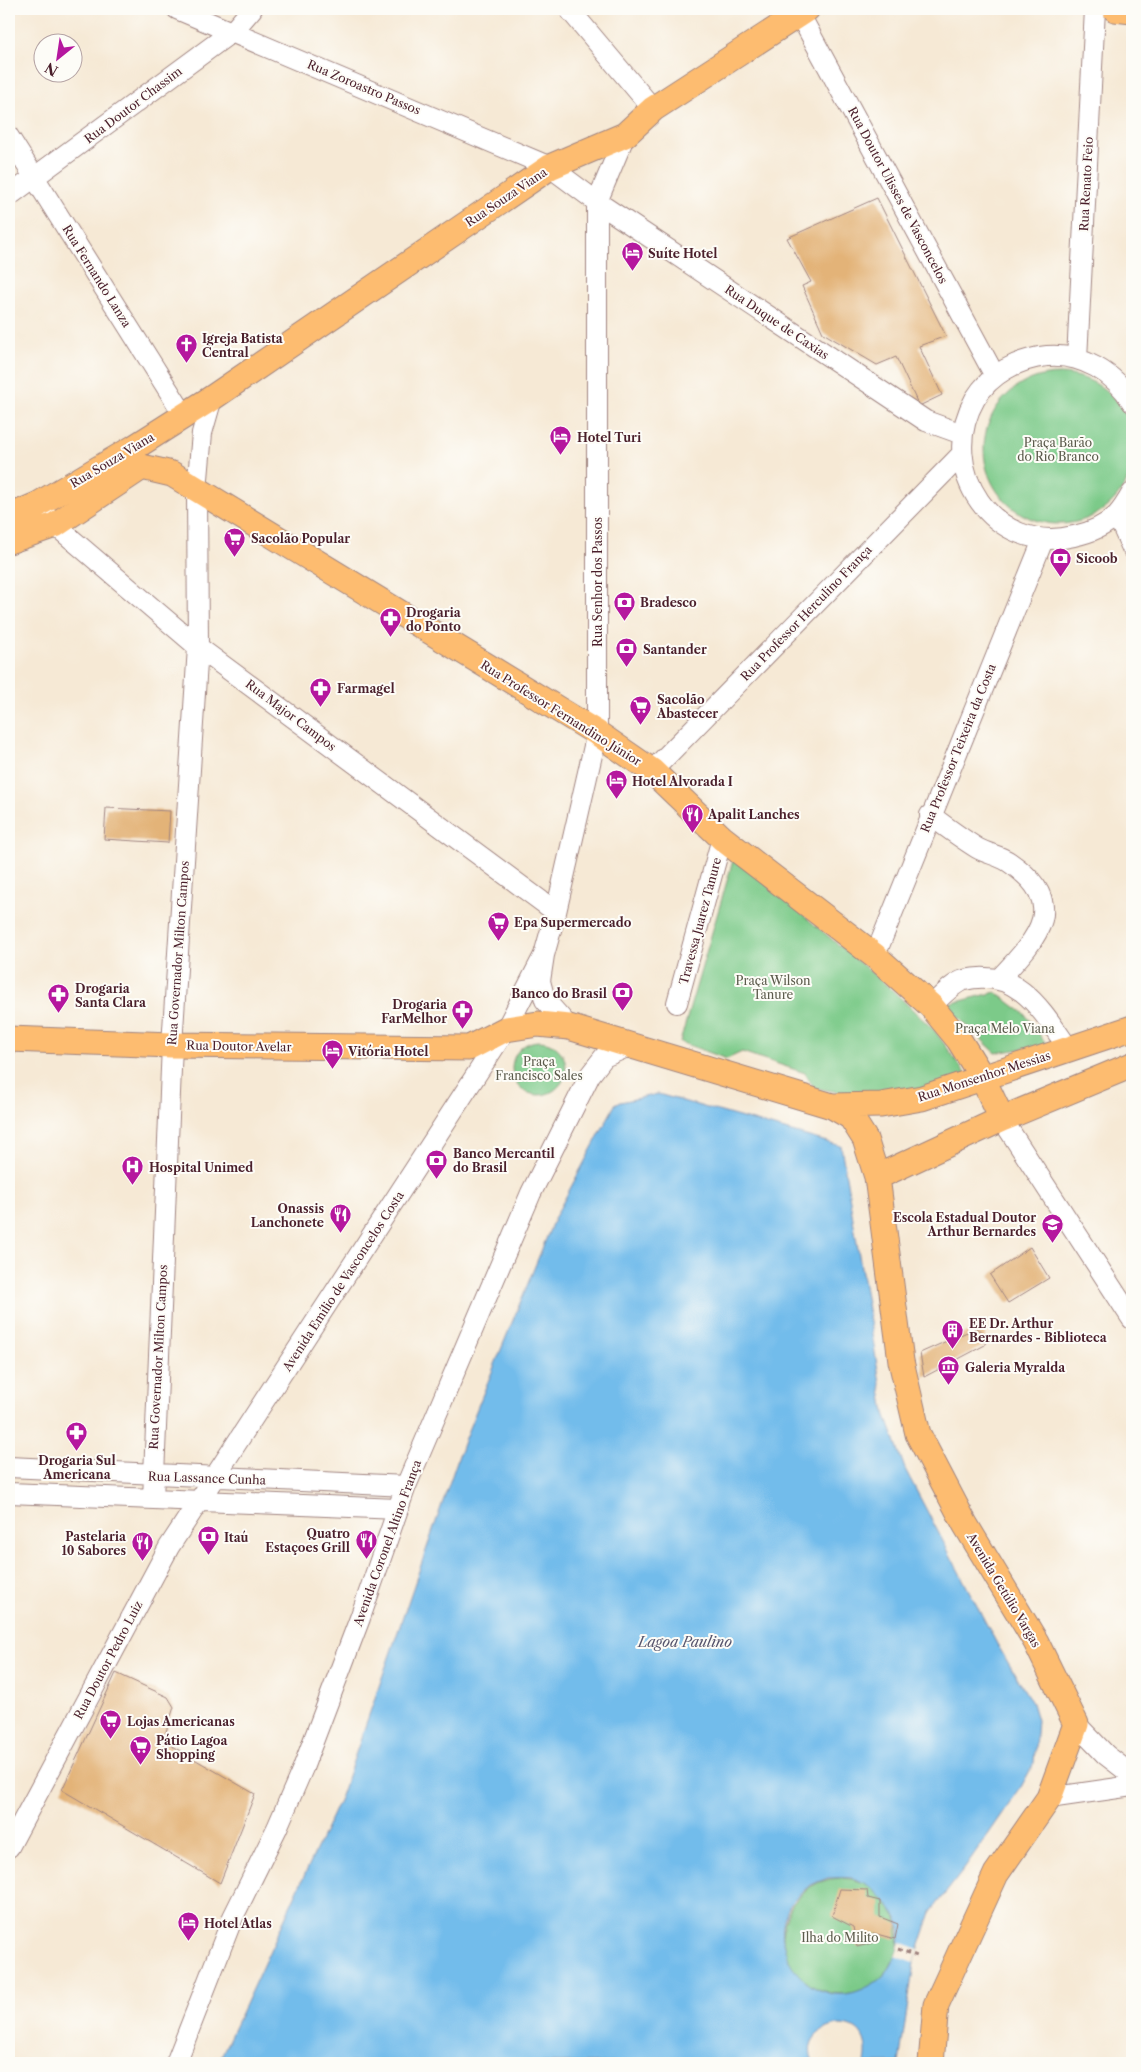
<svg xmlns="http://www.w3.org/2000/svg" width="1141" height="2072" font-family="'Libre Caslon Text',serif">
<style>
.green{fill:#7cca89;stroke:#63745a}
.water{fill:#72bceb;stroke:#5e6e8b;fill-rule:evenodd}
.pier{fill:#f6e9d5}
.building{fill:#e3b378}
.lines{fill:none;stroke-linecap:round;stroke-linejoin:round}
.minor-casing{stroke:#a08480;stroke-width:22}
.major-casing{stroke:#a08480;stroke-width:27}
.path{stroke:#a08480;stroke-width:3;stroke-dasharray:4 4;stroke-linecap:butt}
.minor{stroke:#fff;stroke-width:20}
.major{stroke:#fdbc6f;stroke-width:25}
.labels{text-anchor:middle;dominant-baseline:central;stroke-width:4;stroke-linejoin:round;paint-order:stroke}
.street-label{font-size:12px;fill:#4a1f2b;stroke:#fdfcf7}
.poi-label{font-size:12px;font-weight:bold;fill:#4a1f2b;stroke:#fdfcf7;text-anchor:start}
.park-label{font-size:12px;fill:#5c5b4c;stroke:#fdfcf7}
.water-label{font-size:14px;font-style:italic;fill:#58566e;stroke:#fdfcf7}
</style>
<rect width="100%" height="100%" fill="#fdfcf7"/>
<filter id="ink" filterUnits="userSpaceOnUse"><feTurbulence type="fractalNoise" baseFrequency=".02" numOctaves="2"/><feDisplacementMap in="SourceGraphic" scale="10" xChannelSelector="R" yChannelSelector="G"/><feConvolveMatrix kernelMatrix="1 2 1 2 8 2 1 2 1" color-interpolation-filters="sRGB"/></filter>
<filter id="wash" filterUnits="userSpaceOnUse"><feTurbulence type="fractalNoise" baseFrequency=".0096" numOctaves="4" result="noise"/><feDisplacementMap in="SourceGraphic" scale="20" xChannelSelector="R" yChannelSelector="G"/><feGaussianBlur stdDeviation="1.12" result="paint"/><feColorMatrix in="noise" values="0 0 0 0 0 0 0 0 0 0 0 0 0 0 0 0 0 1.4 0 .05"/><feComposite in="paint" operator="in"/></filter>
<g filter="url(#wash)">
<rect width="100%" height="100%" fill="#f6e9d5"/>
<path class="green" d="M984 449a75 75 0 1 1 150 0a75 75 0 1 1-150 0Z
M734,857L891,989L935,1031L966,1074L918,1092L858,1095L814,1088L805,1073L742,1052L727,1059L680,1042Z
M996,992L1025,1014L1047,1045L996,1053L945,1005Z
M512 1068a27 27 0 1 1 54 0a27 27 0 1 1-54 0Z
M783 1936a58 58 0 1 1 116 0a58 58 0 1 1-116 0Z"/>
<path class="water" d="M658,1094L841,1146L885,1413L905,1469L997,1644L1032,1703L1037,1720L1034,1763L1021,1787L965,1868L931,1912L914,1963L899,2063H865C877,2002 792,2024 814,2063H218L341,1796L465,1438L555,1217L616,1103ZM828,1878C835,1878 844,1877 851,1878C869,1881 894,1906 899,1924C903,1935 898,1947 895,1957C890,1971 880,1981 867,1987C804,2021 749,1927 807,1888C813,1883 821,1881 828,1878Z"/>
<path class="pier" d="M900,1942L919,1949L914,1963L895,1956Z"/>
<g id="blocks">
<path class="building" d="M877,198L946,336L919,346L942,395L919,406L896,357L877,365L823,333L802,286L811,282L787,238Z
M106,808L170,811L168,843L104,839Z
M1030,1247L1049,1278L1008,1303L990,1275Z
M976,1328L986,1334L985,1345L924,1377L920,1353Z
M116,1673L168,1697L174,1707L163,1741L255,1794L220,1883L62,1790Z
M840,1889L867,1890L868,1898L880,1901V1917L898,1924L895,1939L873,1933V1943L857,1947L853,1927L832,1916Z"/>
</g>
</g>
<g filter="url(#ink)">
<use href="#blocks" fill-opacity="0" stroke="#a08480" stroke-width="1"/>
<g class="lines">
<defs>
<path id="minor" d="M177,9L550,167L597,202L926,421L962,434
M569,9L653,109
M800,15L995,376
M9,137L184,415
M9,196L233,31L252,9
M1077,359L1095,9
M1132,402C1115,373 1081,353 1047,356C1018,359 990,374 975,399C935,469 994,556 1074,536C1089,533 1105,526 1117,515C1123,509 1128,500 1132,493
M37,505L55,525L198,647L556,912
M1117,515L1132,548
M652,771L961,455
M930,815C946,827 961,838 977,848C987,854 999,855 1009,862C1069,903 1040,936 1000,978
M875,956L1043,540
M677,1003L722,838
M931,1006C940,998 953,983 964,980C1018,967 1042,1011 1068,1048
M569,1027L545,1000L540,981L544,955L556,912L597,733V202L625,135
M1002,1119L1132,1319
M9,1467L406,1486
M9,1493L398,1509
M153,1499L172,1045L198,647L197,490L202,433L212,398
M1076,1724L1106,1755L1132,1775
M1049,1798L1132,1786
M9,1847L169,1547L506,1029L544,955
M176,2063L233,1917L277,1828L303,1768L360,1618L406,1486L531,1193L590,1075L604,1057L629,1046"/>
<path id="major" d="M1115,9L1132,11
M9,517L37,505L135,447L212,398L550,167L625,135L653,109L807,9
M9,541L55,525L142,467L172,474L597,733L652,771L722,838L875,956L931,1006L959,1040L982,1077L1002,1119
M9,1039L172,1045L469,1048L506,1029L538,1024L569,1027L832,1106L851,1117L865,1139L877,1177L901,1361L918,1434L965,1524L1036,1642L1076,1724L1049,1798L996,1874L936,2005L931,2063
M832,1106L881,1105L922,1098L1132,1028
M877,1177L1002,1119L1132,1065"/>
</defs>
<use href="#minor" class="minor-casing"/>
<use href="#major" class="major-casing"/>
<path class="path" d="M898,1949L917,1956"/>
<use href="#minor" class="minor"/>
<use href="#major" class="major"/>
</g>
</g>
<defs>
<symbol id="hotel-pin" viewBox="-11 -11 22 30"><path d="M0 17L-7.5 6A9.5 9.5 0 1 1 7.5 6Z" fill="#b5179e" stroke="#fdfcf7"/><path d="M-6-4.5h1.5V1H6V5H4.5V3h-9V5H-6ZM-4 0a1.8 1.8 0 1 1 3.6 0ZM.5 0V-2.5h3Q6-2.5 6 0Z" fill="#fff"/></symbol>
<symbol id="church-pin" viewBox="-11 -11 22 30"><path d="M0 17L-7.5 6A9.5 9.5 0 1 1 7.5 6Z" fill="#b5179e" stroke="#fdfcf7"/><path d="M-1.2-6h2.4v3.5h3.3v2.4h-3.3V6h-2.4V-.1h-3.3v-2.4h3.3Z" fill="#fff"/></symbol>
<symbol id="supermarket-pin" viewBox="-11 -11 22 30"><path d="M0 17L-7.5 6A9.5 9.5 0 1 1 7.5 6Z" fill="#b5179e" stroke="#fdfcf7"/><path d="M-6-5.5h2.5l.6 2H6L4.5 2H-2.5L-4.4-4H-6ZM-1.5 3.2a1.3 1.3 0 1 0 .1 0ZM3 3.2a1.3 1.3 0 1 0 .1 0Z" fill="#fff"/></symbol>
<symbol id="bank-pin" viewBox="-11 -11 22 30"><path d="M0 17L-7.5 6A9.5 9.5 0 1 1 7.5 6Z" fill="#b5179e" stroke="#fdfcf7"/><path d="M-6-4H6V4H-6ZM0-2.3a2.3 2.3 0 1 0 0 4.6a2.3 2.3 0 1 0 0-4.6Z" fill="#fff"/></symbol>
<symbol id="pharmacy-pin" viewBox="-11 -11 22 30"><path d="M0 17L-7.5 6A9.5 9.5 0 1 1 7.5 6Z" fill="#b5179e" stroke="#fdfcf7"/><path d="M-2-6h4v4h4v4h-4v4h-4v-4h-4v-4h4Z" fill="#fff"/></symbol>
<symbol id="restaurant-pin" viewBox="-11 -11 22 30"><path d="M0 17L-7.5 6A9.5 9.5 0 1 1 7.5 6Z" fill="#b5179e" stroke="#fdfcf7"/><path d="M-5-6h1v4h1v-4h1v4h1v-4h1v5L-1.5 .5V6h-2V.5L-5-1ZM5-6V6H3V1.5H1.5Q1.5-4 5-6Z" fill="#fff"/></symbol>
<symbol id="hospital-pin" viewBox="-11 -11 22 30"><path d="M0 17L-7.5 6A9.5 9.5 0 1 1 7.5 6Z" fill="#b5179e" stroke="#fdfcf7"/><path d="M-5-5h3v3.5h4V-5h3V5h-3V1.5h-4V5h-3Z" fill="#fff"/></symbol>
<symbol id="school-pin" viewBox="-11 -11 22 30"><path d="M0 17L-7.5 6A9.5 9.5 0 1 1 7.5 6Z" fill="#b5179e" stroke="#fdfcf7"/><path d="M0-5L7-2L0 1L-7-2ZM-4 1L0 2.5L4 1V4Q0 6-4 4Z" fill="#fff"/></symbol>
<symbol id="building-pin" viewBox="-11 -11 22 30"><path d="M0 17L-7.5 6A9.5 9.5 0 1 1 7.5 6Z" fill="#b5179e" stroke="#fdfcf7"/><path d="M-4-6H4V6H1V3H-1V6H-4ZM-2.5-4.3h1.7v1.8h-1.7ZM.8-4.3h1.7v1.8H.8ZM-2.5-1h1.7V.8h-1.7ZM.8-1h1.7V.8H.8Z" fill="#fff"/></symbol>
<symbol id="museum-pin" viewBox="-11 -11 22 30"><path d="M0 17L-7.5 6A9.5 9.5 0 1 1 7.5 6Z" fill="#b5179e" stroke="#fdfcf7"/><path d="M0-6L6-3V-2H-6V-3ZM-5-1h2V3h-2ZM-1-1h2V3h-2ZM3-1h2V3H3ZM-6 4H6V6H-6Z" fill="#fff"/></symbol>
</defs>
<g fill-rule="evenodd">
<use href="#hotel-pin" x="620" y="240" width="25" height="34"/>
<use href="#church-pin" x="174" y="332" width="25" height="34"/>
<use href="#hotel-pin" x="548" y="424" width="25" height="34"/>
<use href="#supermarket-pin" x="222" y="526" width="25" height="34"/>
<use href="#bank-pin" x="1048" y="546" width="25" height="34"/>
<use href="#bank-pin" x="612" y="590" width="25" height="34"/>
<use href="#pharmacy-pin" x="378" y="606" width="25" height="34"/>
<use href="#bank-pin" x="614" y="636" width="25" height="34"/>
<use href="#pharmacy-pin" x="308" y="676" width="25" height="34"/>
<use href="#supermarket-pin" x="628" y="694" width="25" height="34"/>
<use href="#hotel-pin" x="604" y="768" width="25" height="34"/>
<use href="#restaurant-pin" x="680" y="802" width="25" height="34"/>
<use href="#supermarket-pin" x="486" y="910" width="25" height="34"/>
<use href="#bank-pin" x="610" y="980" width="25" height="34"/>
<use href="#pharmacy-pin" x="46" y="982" width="25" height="34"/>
<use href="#pharmacy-pin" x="450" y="998" width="25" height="34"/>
<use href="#hotel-pin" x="320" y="1038" width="25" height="34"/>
<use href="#bank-pin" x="424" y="1148" width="25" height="34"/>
<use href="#hospital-pin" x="120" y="1154" width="25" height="34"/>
<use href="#restaurant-pin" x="328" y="1202" width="25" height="34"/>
<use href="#school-pin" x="1040" y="1212" width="25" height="34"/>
<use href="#building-pin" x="940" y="1318" width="25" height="34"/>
<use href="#museum-pin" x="936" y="1354" width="25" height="34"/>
<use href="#pharmacy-pin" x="64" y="1420" width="25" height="34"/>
<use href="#bank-pin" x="196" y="1524" width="25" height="34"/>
<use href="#restaurant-pin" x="354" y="1528" width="25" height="34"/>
<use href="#restaurant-pin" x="130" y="1530" width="25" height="34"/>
<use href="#supermarket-pin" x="98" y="1708" width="25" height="34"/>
<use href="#supermarket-pin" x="128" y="1734" width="25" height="34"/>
<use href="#hotel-pin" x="176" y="1910" width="25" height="34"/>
</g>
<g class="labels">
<g class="street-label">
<text transform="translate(364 87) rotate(23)">Rua Zoroastro Passos</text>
<text transform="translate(133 105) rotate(-37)">Rua Doutor Chassim</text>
<text transform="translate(1086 184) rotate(-87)">Rua Renato Feio</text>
<text transform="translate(898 195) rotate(62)">Rua Doutor Ulisses de Vasconcelos</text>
<text transform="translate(506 197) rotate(-34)">Rua Souza Viana</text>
<text transform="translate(97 276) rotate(58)">Rua Fernando Lanza</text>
<text transform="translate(777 322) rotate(34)">Rua Duque de Caxias</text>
<text transform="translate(112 460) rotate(-31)">Rua Souza Viana</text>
<text transform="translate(597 582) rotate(-90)">Rua Senhor dos Passos</text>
<text transform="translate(806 613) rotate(-46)">Rua Professor Herculino França</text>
<text transform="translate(561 713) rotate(32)">Rua Professor Fernandino Júnior</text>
<text transform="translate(291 715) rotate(37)">Rua Major Campos</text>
<text transform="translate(958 748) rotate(-68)">Rua Professor Teixeira da Costa</text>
<text transform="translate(700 921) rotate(-75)">Travessa Juarez Tanure</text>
<text transform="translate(178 953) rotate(-86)">Rua Governador Milton Campos</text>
<text transform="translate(239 1046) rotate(1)">Rua Doutor Avelar</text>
<text transform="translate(984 1076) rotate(-18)">Rua Monsenhor Messias</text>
<text transform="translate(343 1281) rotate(-57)">Avenida Emílio de Vasconcelos Costa</text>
<text transform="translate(158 1357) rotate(-87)">Rua Governador Milton Campos</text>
<text transform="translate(207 1478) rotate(2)">Rua Lassance Cunha</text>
<text transform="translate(387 1543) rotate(-70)">Avenida Coronel Altino França</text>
<text transform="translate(1004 1590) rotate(59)">Avenida Getúlio Vargas</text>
<text transform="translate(108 1660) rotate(-62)">Rua Doutor Pedro Luiz</text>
</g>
<g class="poi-label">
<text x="648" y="253">Suíte Hotel</text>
<text x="202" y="338">Igreja Batista<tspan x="202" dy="14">Central</tspan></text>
<text x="577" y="437">Hotel Turi</text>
<text x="251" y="538">Sacolão Popular</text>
<text x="1076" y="558">Sicoob</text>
<text x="640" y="602">Bradesco</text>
<text x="406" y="612">Drogaria<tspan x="406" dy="14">do Ponto</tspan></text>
<text x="643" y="649">Santander</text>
<text x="337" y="688">Farmagel</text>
<text x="657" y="699">Sacolão<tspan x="657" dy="14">Abastecer</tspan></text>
<text x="632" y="781">Hotel Alvorada I</text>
<text x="708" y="814">Apalit Lanches</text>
<text x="514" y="922">Epa Supermercado</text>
<text x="75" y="988">Drogaria<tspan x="75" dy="14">Santa Clara</tspan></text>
<text x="607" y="993" text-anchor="end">Banco do Brasil</text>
<text x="447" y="1004" text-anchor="end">Drogaria<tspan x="447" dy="14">FarMelhor</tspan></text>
<text x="348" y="1051">Vitória Hotel</text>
<text x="453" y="1153">Banco Mercantil<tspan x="453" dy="14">do Brasil</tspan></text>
<text x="149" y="1167">Hospital Unimed</text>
<text x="324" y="1208" text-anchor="end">Onassis<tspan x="324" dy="14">Lanchonete</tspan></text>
<text x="1036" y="1217" text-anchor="end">Escola Estadual Doutor<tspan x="1036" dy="14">Arthur Bernardes</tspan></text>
<text x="969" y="1323">EE Dr. Arthur<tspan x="969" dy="14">Bernardes - Biblioteca</tspan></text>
<text x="965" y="1367">Galeria Myralda</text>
<text x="77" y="1460" text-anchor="middle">Drogaria Sul<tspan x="77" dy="14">Americana</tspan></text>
<text x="350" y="1533" text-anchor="end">Quatro<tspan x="350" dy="14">Estaçoes Grill</tspan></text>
<text x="126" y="1536" text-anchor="end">Pastelaria<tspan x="126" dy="14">10 Sabores</tspan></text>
<text x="224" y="1537">Itaú</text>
<text x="127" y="1721">Lojas Americanas</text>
<text x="156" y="1740">Pátio Lagoa<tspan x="156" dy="14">Shopping</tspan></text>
<text x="204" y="1923">Hotel Atlas</text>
</g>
<g class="park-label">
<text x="1058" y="442">Praça Barão<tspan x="1058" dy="14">do Rio Branco</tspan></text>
<text x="773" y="980">Praça Wilson<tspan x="773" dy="14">Tanure</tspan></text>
<text x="1005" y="1028">Praça Melo Viana</text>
<text x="539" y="1061">Praça<tspan x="539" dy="14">Francisco Sales</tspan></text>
<text x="840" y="1937">Ilha do Milito</text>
</g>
<g class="water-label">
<text x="685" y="1642">Lagoa Paulino</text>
</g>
</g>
<rect width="1141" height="2072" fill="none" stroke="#fdfcf7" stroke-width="30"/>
<g transform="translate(58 58) rotate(210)"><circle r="24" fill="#fdfcf7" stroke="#b5a4a5"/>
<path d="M0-4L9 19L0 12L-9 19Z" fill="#b5179e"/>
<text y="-8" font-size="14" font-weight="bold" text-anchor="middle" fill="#4a1f2b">N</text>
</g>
</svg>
